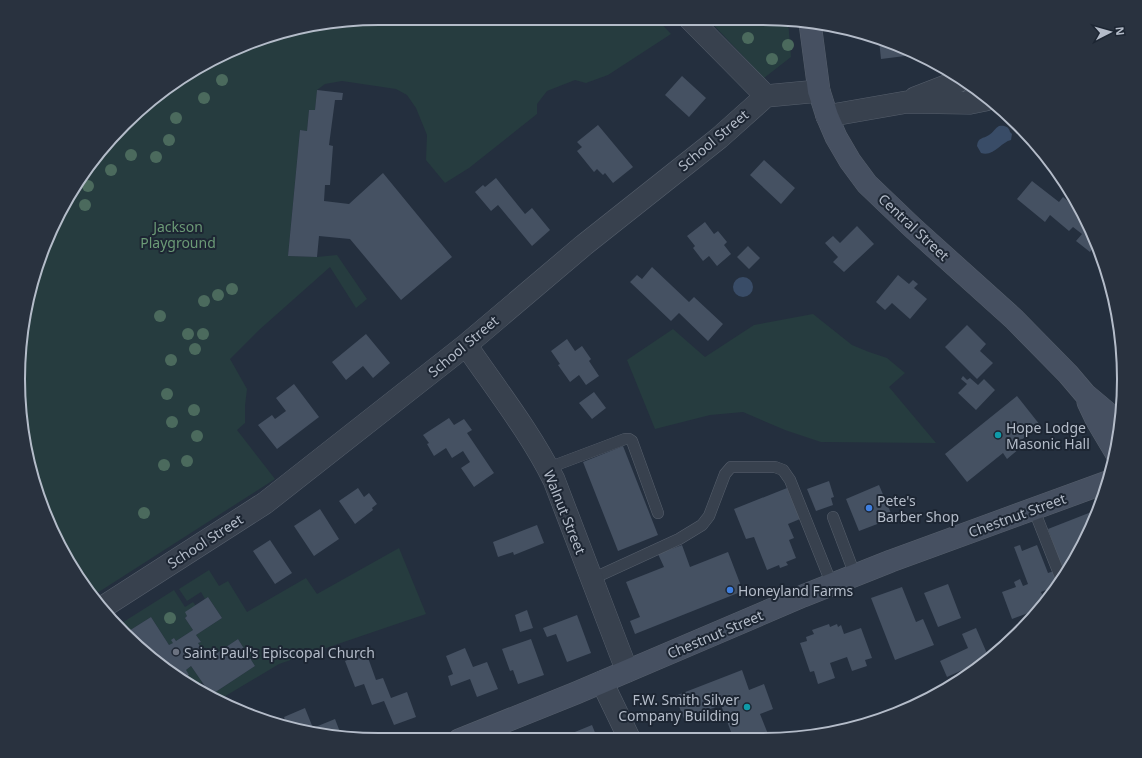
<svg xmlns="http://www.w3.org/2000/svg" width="1142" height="758" font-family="'Noto Sans',sans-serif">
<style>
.green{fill:#263c3f}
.water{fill:#394c67}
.building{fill:#455162}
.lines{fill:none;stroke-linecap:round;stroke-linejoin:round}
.lane-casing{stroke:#565f6c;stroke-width:12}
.street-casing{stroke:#565f6c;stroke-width:23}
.secondary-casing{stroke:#565f6c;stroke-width:23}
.lane{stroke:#38414e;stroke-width:11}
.street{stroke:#38414e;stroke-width:22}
.secondary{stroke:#465061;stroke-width:22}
.tree{fill:#4b6a5d}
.culture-dot{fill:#0f9aa8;stroke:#1d2633;stroke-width:1.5}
.shop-dot{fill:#3f7fe0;stroke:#1d2633;stroke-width:1.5}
.worship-dot{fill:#6b7280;stroke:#1d2633;stroke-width:1.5}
.labels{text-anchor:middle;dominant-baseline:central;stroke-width:4;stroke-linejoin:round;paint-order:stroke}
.street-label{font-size:14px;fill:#b4bcc9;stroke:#1d2633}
.park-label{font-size:14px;fill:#6b9a76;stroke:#1d2633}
.poi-label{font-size:14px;fill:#b4bcc9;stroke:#1d2633;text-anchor:start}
.rim{fill:none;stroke:#b4bcc9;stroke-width:2}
</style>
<rect width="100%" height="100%" fill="#242f3e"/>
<path class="green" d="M379,18H656L671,34L608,75L586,83L575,80L547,91L537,104V114L469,168L445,183L426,160L427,135L416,108L407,95L396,89L342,81L325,84L317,90L315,110H309L307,131L300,130L288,256L317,257L337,255L367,299L356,308L330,267L259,330L230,359L247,389L245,406V423L237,430L275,479L94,595L66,559L25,450L19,355L45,241L93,159L178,79L263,37Z
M707,18H763L788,20L791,57L764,78Z
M813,314L852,345L869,352L887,358L905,373L889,387L936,443L821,442L785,430L743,412L710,415L655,429L627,360L673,329L705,357L754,325Z
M399,548L426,614L279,664L217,701L203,691L206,688L211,695L255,666L238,639L208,659L198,643L201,642L196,635L222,618L208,597L205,599L201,592L187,601L179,589L209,570L219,586L228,581L247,612L306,578L317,594Z
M174,590L185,607L193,602L196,606L185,618L193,630L176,641L174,638L173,643L169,645L151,617L124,634L117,626Z
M191,666L202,682L196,686L184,678L186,670Z"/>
<path class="water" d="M999,126C1005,125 1009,127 1010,132L1012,134L1011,140C1001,142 994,157 981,153L977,146C978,137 983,139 989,135C993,133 995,128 999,126Z
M733 287a10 10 0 1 1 20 0a10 10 0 1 1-20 0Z"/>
<path class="building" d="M879,40L904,49L905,56L881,59Z
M682,76L706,98L689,117L665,95Z
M317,90L343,93L342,100H335L329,145L333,146L330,185H325L324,201L349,204L383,173L452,257L401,300L350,239L319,236L317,257L288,256L300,130L307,131L309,110H315Z
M598,125L633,167L613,183L605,173L603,175L597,169L594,172L577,151L582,147L577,142Z
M764,160L795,188L781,204L750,175Z
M496,178L525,214L532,208L550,230L532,246L498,205L491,211L475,192L483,185L485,187Z
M1032,181L1059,202L1063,197L1081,212L1097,243L1090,252L1076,241L1082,234L1073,227L1069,231L1050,215L1045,222L1017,199Z
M705,222L714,234L718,231L727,242L724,245L731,254L717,266L709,256L703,261L693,248L695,246L687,236Z
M857,226L874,244L844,272L833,262L838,257L825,243L833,236L840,243Z
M748,246L760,258L749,269L737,257Z
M652,267L689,302L694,297L723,324L708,341L679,313L671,321L630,282L637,275L642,279Z
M898,275L909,284L913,280L918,284L914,288L927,299L910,319L892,303L885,310L876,302Z
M967,325L986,344L980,351L993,363L977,379L945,347Z
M366,334L390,363L373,378L363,366L346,380L332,362Z
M567,339L575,351L582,346L591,359L589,361L599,376L586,385L579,375L570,382L558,365L560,364L551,351Z
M963,376L967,380L970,378L978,385L984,379L995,390L976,410L958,393L967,384L961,379Z
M294,384L319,417L277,449L258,425L272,415L275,419L286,411L276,398Z
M594,392L606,408L592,419L579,403Z
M1017,396L1040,425L1015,445L1019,449L1007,459L1003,453L967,482L945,454Z
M449,418L454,425L464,419L472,430L467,433L494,473L474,487L461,468L470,462L463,451L452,458L446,448L434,456L427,444L429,443L423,435Z
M623,446L658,535L618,551L583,462Z
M829,481L834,497L831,498L833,505L816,511L807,489Z
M879,485L893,518L859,531L846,499Z
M358,488L364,497L369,493L377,504L372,508L373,510L355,524L339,501Z
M787,488L800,519L788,524L794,538L789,540L796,558L786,562L788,565L780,568L779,565L767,570L754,537L746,539L734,509Z
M320,509L339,539L314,556L294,526Z
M1099,509L1097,517L1065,576L1048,529Z
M537,525L544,543L514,555L513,552L498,557L493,542Z
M270,540L292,573L275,584L253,551Z
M682,545L690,567L728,552L743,591L635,634L630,621L640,617L626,582L664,567L658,554Z
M1020,545L1022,551L1037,545L1048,573L1054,571L1059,584L1041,592L1045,601L1039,609L1012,619L1002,592L1016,587L1014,582L1020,579L1023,586L1028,584L1014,547Z
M948,584L961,618L938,627L924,593Z
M902,587L916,622L923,619L934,645L895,660L871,598Z
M208,597L222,618L196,635L201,642L198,643L208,659L238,639L255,666L211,695L191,666L186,670L189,675L184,678L124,634L151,617L169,645L173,643L171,640L174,638L176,641L193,630L185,618L187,616L185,612Z
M527,610L533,628L520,632L515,615Z
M577,615L591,653L567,662L556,634L547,637L543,628Z
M829,624L830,627L837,624L838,627L841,625L844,634L861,628L872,658L865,660L867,666L852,671L847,657L830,663L835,678L818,684L814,671L810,672L800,643L807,641L806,637L814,634L812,630Z
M976,628L989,658L947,677L940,661L968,648L962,634Z
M531,639L544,675L518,684L513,670L510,671L502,649Z
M465,648L473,667L487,662L498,689L477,697L470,679L451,686L448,676L453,674L446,656Z
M366,652L376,680L383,678L391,698L407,692L416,717L394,725L384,701L372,705L364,684L355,687L345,661Z
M742,670L749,690L764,684L773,709L760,714L770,739L734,740L721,705L684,719L675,696Z
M305,708L313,728L335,719L340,732L333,736L309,733L287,726L284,717Z
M592,725L598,740H572L570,734Z"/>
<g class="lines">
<defs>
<path id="lane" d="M548,468L625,439H629L632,441L658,513
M1034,510L1062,581
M833,517L855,575
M592,579L679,539L702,525L709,516L725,474L731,467H775L783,470L790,480L832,585"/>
<path id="street" d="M689,18L766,96
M915,98L959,81
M827,116L907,102L970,103L985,100
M466,345C496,389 530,432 554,480L627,671
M103,607L265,503L466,345L584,245L719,138L766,96L819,91
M602,682L630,740"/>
<path id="secondary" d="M810,23L819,91L827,116L836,137L850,161L867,184L913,228L1014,319L1068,374L1085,394L1110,415L1119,426
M1088,402L1097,421L1116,453
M459,740L576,693L803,596L891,561L1107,482"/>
</defs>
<use href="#lane" class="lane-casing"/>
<use href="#street" class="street-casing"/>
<use href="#secondary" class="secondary-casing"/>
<use href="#lane" class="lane"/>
<use href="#street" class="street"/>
<use href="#secondary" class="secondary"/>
</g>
<g class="tree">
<circle cx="748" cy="38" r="6"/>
<circle cx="788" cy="45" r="6"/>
<circle cx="772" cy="59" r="6"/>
<circle cx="222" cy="80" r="6"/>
<circle cx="204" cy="98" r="6"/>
<circle cx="176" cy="118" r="6"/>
<circle cx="169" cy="140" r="6"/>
<circle cx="131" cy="155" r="6"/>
<circle cx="156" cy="157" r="6"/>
<circle cx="111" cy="170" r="6"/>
<circle cx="88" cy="186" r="6"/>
<circle cx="85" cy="205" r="6"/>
<circle cx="232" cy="289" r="6"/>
<circle cx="218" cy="295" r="6"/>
<circle cx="204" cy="301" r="6"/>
<circle cx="160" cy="316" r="6"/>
<circle cx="188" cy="334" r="6"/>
<circle cx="203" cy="334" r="6"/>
<circle cx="195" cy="349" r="6"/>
<circle cx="171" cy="360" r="6"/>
<circle cx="167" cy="394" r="6"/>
<circle cx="194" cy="410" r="6"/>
<circle cx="172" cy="422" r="6"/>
<circle cx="197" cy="436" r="6"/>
<circle cx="187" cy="461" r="6"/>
<circle cx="164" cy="465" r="6"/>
<circle cx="144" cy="513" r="6"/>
<circle cx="170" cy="618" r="6"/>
</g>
<g class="culture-dot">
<circle cx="998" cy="435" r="4"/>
<circle cx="747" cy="707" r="4"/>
</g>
<g class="shop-dot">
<circle cx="869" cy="508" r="4"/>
<circle cx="730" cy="590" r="4"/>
</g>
<circle class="worship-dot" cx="176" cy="652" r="4"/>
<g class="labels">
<g class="street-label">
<text transform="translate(713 140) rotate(-40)">School Street</text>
<text transform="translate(914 227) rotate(43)">Central Street</text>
<text transform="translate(463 346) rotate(-40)">School Street</text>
<text transform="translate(565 512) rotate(68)">Walnut Street</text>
<text transform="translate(1017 515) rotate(-20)">Chestnut Street</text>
<text transform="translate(205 541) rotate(-33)">School Street</text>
<text transform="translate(715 634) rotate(-23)">Chestnut Street</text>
</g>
<g class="park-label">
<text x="178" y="226">Jackson<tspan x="178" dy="16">Playground</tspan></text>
</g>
<g class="poi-label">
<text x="1006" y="427">Hope Lodge<tspan x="1006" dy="16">Masonic Hall</tspan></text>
<text x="877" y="500">Pete's<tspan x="877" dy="16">Barber Shop</tspan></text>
<text x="738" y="590">Honeyland Farms</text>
<text x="184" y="652">Saint Paul's Episcopal Church</text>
<text x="739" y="699" text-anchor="end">F.W. Smith Silver<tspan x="739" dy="16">Company Building</tspan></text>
</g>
</g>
<path d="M0 0H1142V758H0ZM379 25H763A354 354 0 0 1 1117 379V379A354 354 0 0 1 763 733H379A354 354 0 0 1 25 379V379A354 354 0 0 1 379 25Z" fill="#29323f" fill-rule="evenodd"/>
<path class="rim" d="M379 25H763A354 354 0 0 1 1117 379V379A354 354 0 0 1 763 733H379A354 354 0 0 1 25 379V379A354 354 0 0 1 379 25Z"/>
<g transform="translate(1110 32) rotate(84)" stroke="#1d2633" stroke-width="3" paint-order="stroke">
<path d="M0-3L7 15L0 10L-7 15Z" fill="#b4bcc9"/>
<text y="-6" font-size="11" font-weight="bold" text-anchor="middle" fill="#b4bcc9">N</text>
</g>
</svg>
